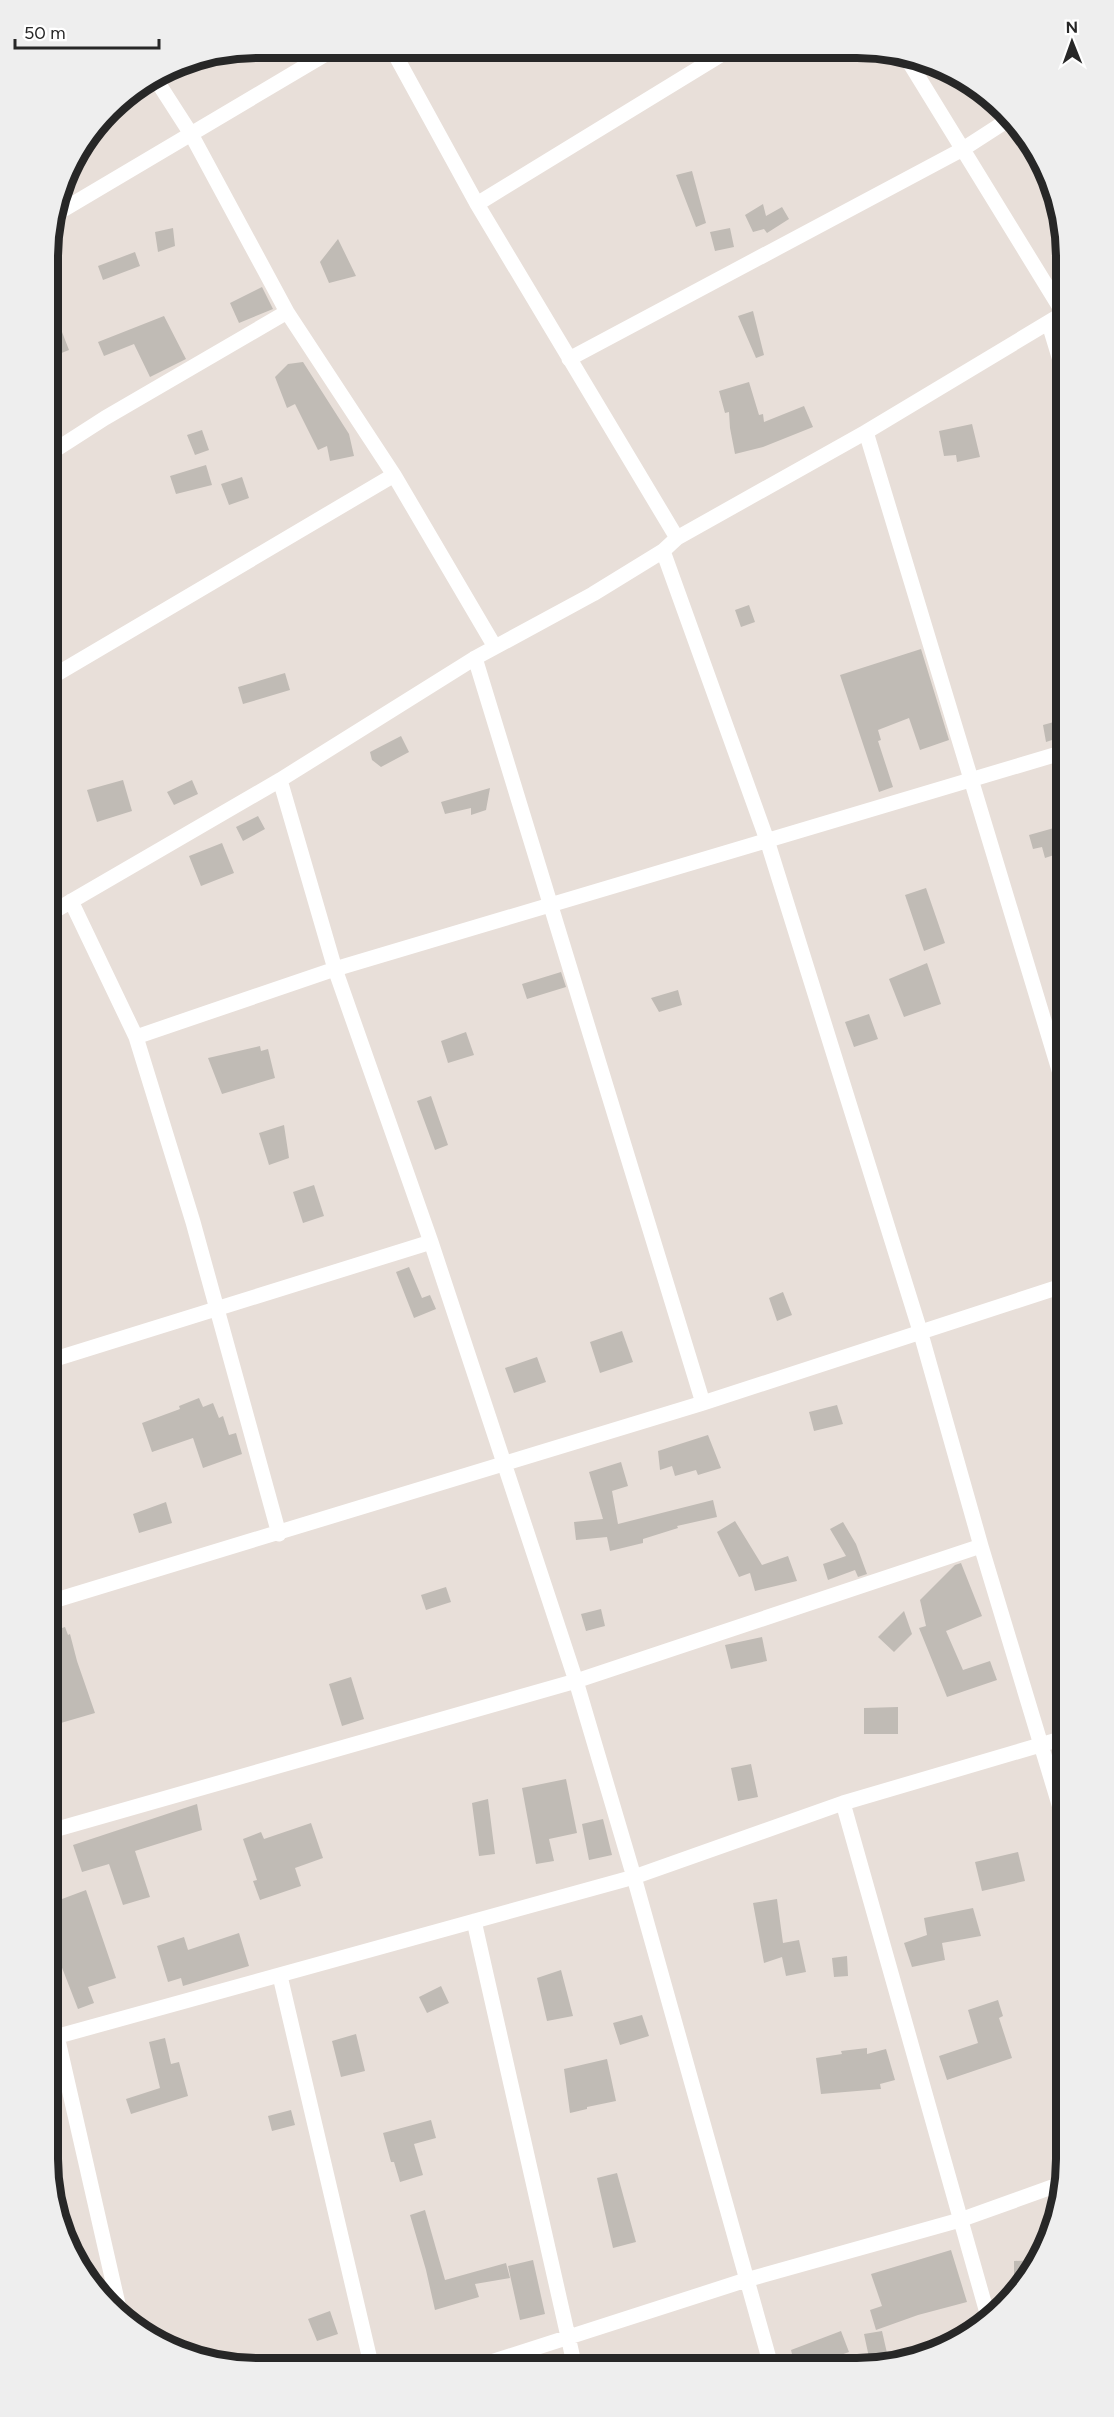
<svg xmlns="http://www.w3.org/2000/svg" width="1114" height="2417" font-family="Figtree,sans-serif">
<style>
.building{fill:#c0bbb5}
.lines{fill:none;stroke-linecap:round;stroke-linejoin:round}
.street{stroke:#fff;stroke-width:15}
.rim{fill:none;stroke:#272727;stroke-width:8}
</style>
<rect width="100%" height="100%" fill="#e8dfd9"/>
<path class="building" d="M692,171L706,223L696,227L676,175Z
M763,204L766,216L782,207L789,219L767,233L764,229L753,232L745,215Z
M173,228L175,246L158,252L155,232Z
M730,228L734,247L715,251L710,232Z
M338,239L356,276L329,283L320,262Z
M135,252L140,266L103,280L98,266Z
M262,287L273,309L239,323L230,303Z
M753,311L764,355L756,358L738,316Z
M164,316L186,359L150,377L134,344L104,356L98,342Z
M62,332L69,350L49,358V337Z
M303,362L349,434L354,456L330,461L327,446L318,450L295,404L287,408L275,377L288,364Z
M749,382L759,415L763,414L764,422L804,406L813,427L763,447L735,454L730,428L729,412L725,413L719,391Z
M972,424L980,457L957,462L956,455L944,456L939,431Z
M202,430L209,450L195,455L187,435Z
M206,465L212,485L176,494L170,476Z
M242,477L249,498L229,505L221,484Z
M749,605L755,622L741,627L735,610Z
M921,649L949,740L920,750L909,718L878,730L881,740L878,741L893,787L879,792L840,675Z
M285,673L290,690L243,704L238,687Z
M1061,720V737L1046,742L1043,725Z
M401,736L409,752L381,767L372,760L370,752Z
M123,780L132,811L97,822L87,790Z
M192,780L198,794L174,805L167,792Z
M490,788L486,810L471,815V808L445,814L441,802Z
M258,816L265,829L243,841L236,827Z
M1054,828L1060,853L1045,858L1042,847L1033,849L1029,835Z
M222,843L234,873L201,886L189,856Z
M926,888L945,943L924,951L905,895Z
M927,963L941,1004L904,1017L889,979Z
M561,972L566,987L527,999L522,984Z
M678,990L682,1005L659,1012L651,998Z
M869,1014L878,1039L854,1047L845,1022Z
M466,1032L474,1055L448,1063L441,1041Z
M260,1046L261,1051L268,1049L275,1078L222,1094L208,1058Z
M431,1096L448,1145L435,1150L417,1101Z
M284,1125L289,1158L269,1165L259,1133Z
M314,1185L324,1216L303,1223L293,1192Z
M409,1267L422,1298L430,1295L436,1309L414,1318L396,1272Z
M783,1292L792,1315L777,1321L769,1298Z
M622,1331L633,1362L600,1373L590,1342Z
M537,1357L546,1382L514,1393L505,1368Z
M199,1398L203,1407L213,1403L219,1418L223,1416L229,1435L236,1433L242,1454L203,1468L193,1438L152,1452L142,1423L180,1409L179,1406Z
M837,1405L843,1424L814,1431L809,1412Z
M708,1435L721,1468L698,1475L696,1470L675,1476L672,1466L660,1470L658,1451Z
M621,1462L628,1486L612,1491L618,1524L713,1500L717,1517L677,1526L678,1528L643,1539V1543L610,1551L607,1537L576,1540L574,1522L603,1519L589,1472Z
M166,1502L172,1523L139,1533L133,1514Z
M735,1521L762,1565L788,1556L797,1581L755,1591L750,1573L739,1577L717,1532Z
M843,1522L856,1544L867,1574L858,1577L855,1570L828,1580L823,1564L846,1556L830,1529Z
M961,1563L982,1616L946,1631L963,1670L990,1661L997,1680L947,1697L919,1628L926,1626L920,1600L955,1565Z
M446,1587L451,1602L426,1610L421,1595Z
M601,1609L605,1626L586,1631L581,1614Z
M904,1611L912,1634L894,1652L878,1637Z
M65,1627L68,1635L70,1634L77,1661L95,1713L54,1725L53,1631Z
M762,1637L767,1661L731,1669L725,1645Z
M351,1677L364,1719L342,1726L329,1684Z
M898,1707V1734H864V1708Z
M751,1764L758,1797L738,1801L731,1768Z
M566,1779L577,1833L549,1839L554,1861L536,1864L522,1788Z
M488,1799L495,1854L479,1856L472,1803Z
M197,1804L202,1830L135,1851L150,1897L123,1905L109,1864L82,1872L73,1845Z
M603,1819L612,1855L589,1860L582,1824Z
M311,1823L323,1858L295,1868L301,1886L260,1900L253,1881L257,1880L243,1839L261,1832L264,1839Z
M1018,1852L1025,1881L982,1891L975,1862Z
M86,1890L116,1978L88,1987L94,2003L78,2009L54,1947V1902Z
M777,1899L783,1943L799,1940L806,1972L786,1976L782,1957L764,1963L753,1903Z
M973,1908L981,1936L942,1943L945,1960L912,1967L904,1943L927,1935L924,1918Z
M239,1933L249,1966L183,1986L181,1978L168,1982L157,1946L184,1937L188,1950Z
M847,1956L848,1976L834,1977L832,1958Z
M561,1970L573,2016L547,2021L537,1978Z
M441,1986L449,2003L427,2013L419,1997Z
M998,2000L1003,2016L999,2018L1012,2058L947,2080L939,2056L978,2043L968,2010Z
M642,2015L649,2036L620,2045L613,2023Z
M356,2034L365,2071L341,2077L332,2041Z
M165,2038L171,2064L179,2062L188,2096L131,2114L126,2099L160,2088L149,2042Z
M867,2048V2054L886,2049L895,2080L880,2084L881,2089L821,2094L816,2058L842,2054L841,2051Z
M607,2059L616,2101L587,2107V2109L570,2113L564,2069Z
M291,2110L295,2125L272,2131L268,2116Z
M431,2120L436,2138L414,2144L423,2175L400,2182L394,2162H391L383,2133Z
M617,2173L636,2242L613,2248L597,2178Z
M425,2210L445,2280L506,2263L510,2278L475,2284L479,2297L435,2310L426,2270L410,2215Z
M951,2250L967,2302L918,2315L876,2330L870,2310L882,2306L871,2274Z
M533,2260L545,2314L520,2320L508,2266Z
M1037,2260L1026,2279H1014V2261Z
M330,2311L338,2334L317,2341L308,2319Z
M841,2331L849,2352L821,2362H794L791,2350Z
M882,2331L889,2362H870L864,2334Z"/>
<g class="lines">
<path class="street" d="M392,49L477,204L677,538
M906,57L1059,306
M155,78L191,134L287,312L394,475L495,647
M477,204L727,51
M56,214L336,48
M1049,324L1059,357
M569,359L963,149L1011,118
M866,432L1062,1080
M49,454L105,418L287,312
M663,551L767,840L921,1334L981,1546L1064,1821
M475,658L703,1403
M50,678L394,475
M280,780L335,969L431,1242L576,1681L634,1877L770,2362
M71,901L136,1037L335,969L1061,753
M51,913L280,780L475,658L593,594L663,551L677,538L866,432L1059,316
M136,1037L193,1222L279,1534
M52,1360L431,1242
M53,1601L703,1403L1062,1286
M843,1803L989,2320
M54,1830L576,1681L981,1546
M474,1921L574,2363
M280,1976L371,2364
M57,2036L121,2317
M55,2037L634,1877L843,1803L1064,1738
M485,2364L746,2280L960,2220L1063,2183"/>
</g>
<path d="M0 0H1114V2417H0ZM257 58H857A199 199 0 0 1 1056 257V2159A199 199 0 0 1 857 2358H257A199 199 0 0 1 58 2159V257A199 199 0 0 1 257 58Z" fill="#eee" fill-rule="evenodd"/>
<path class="rim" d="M257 58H857A199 199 0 0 1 1056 257V2159A199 199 0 0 1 857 2358H257A199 199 0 0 1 58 2159V257A199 199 0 0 1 257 58Z"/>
<g transform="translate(1072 42) rotate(359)" stroke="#ffffff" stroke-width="4.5" paint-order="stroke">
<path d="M0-4.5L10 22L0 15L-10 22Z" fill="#272727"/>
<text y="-9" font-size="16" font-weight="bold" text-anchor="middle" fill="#272727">N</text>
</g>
<path d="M15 39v9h144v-9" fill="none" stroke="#272727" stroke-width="3"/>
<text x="24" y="39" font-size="18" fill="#272727" stroke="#ffffff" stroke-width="4.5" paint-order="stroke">50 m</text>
</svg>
